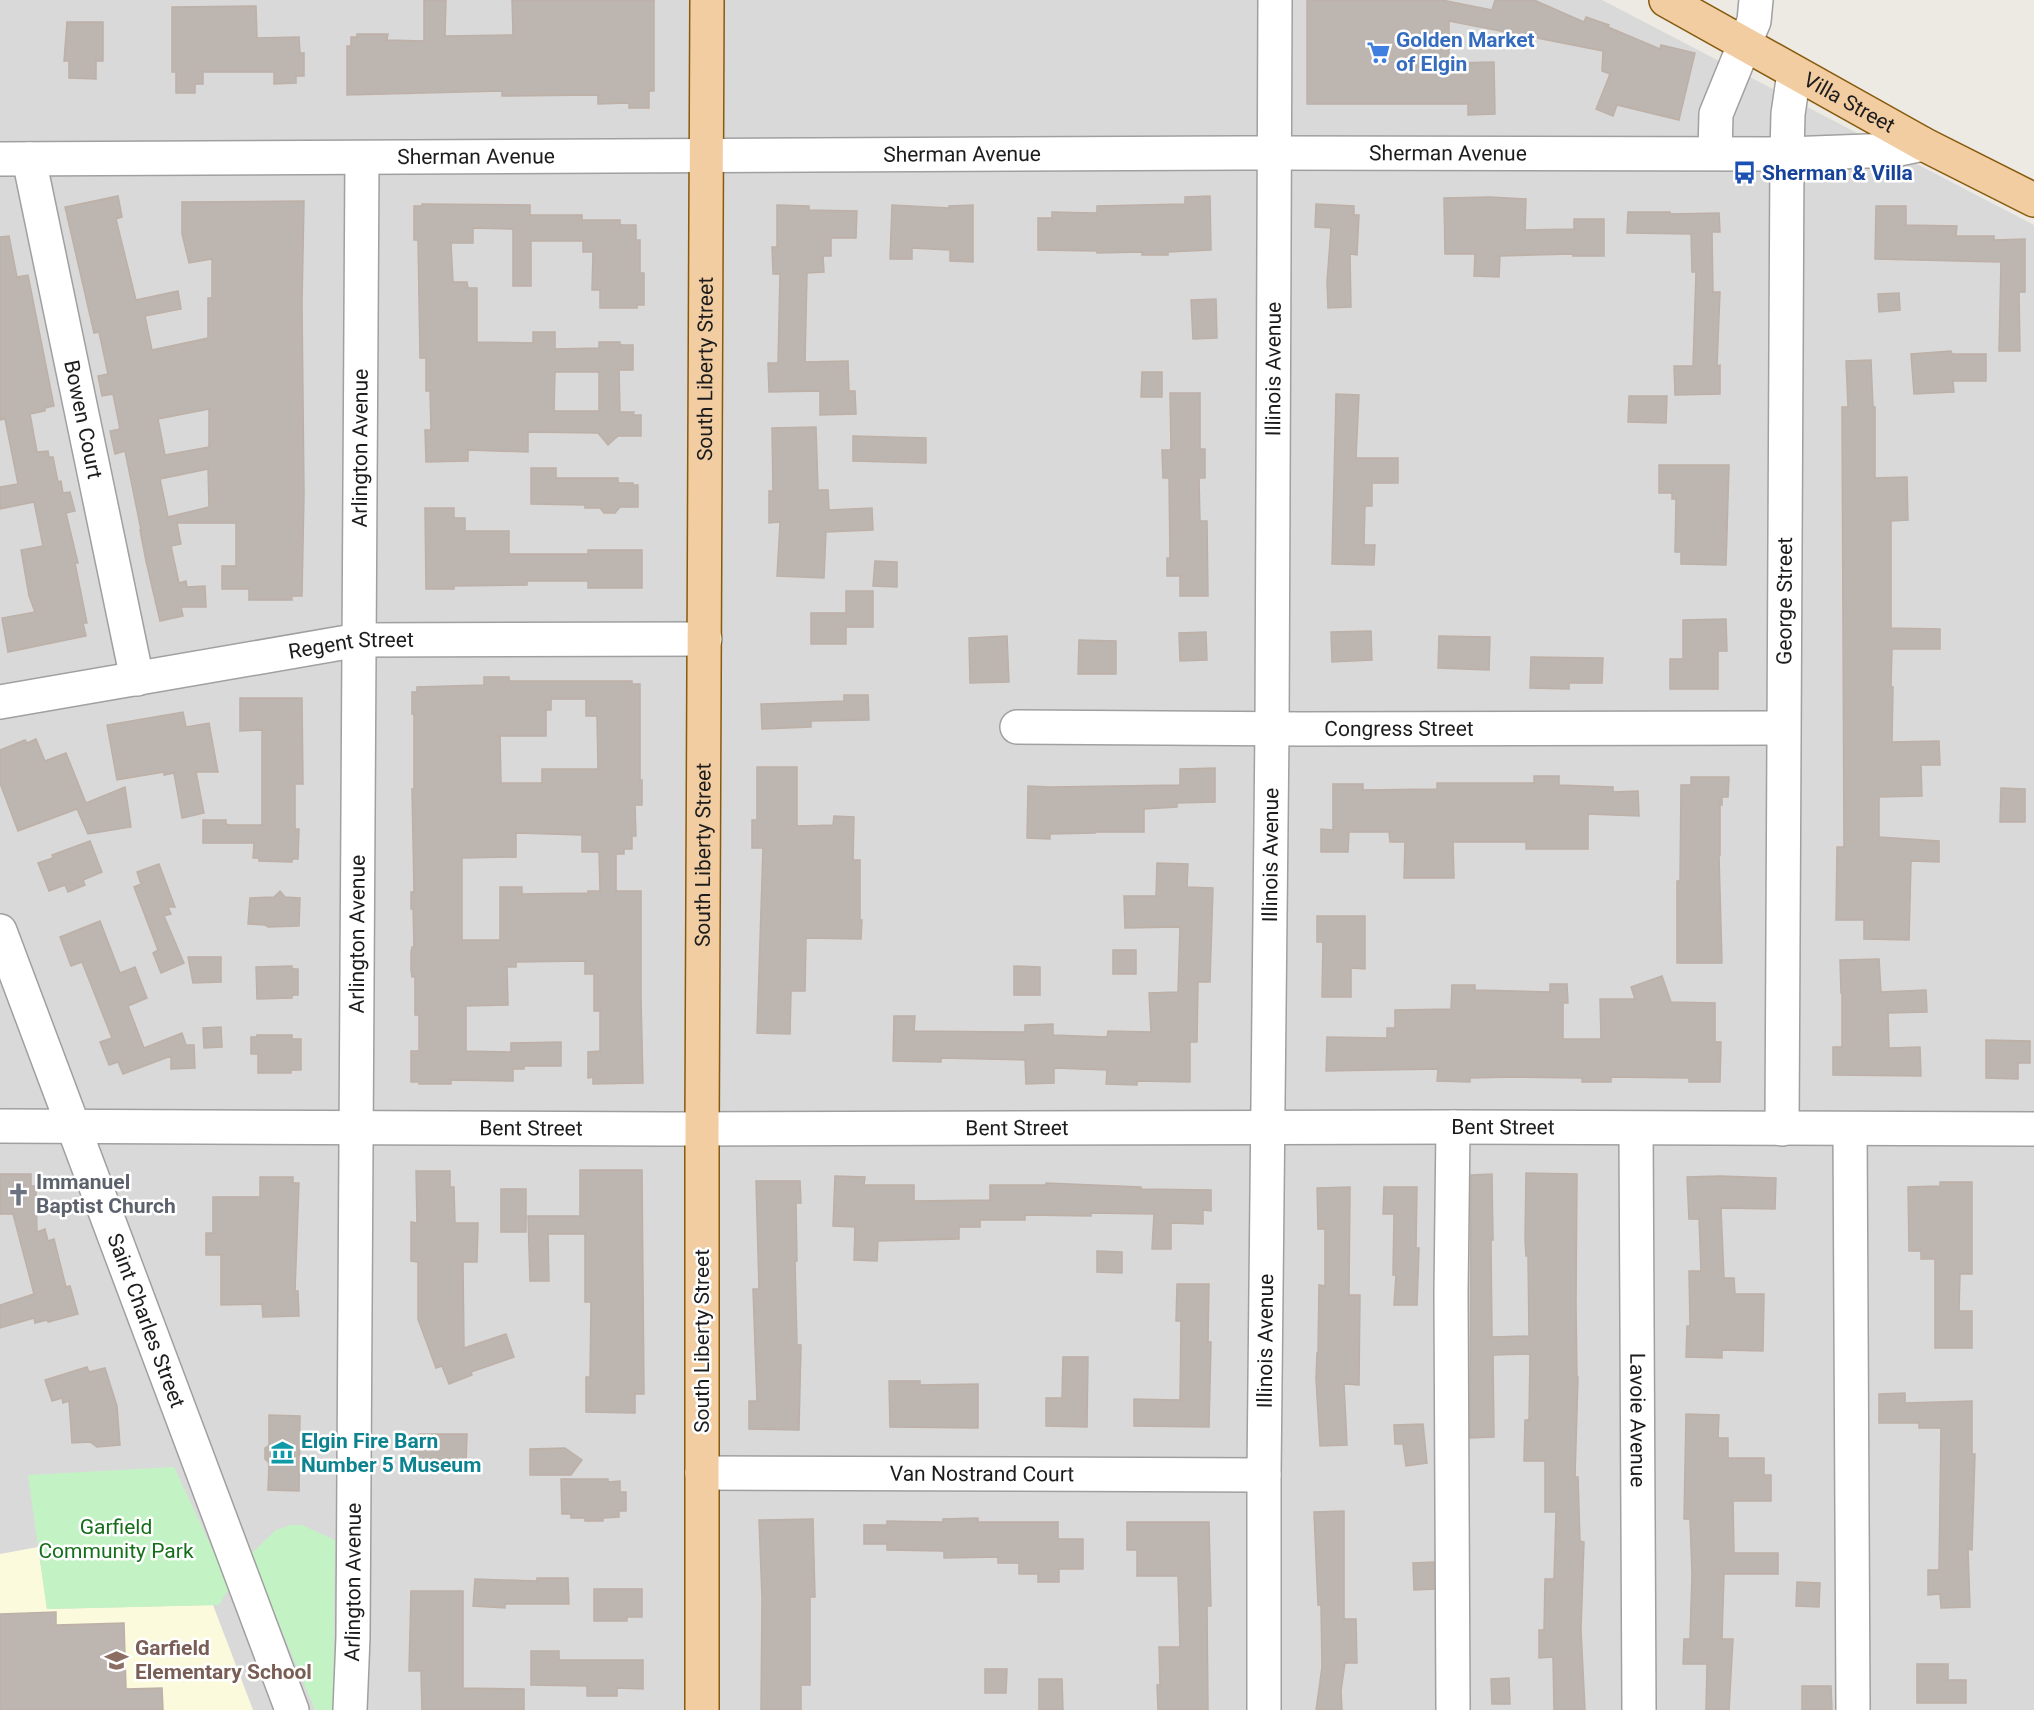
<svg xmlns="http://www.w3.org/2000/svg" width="2034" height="1710" font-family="Roboto,sans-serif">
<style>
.residential{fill:#dad9d9}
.education{fill:#fbfadd}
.park{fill:#c3f3c5}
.building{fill:#bdb5b0;stroke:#bdb0a7;stroke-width:1.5;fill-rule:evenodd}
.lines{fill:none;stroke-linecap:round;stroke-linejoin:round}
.minor-casing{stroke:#a0a0a0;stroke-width:36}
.major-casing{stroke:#875a0e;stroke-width:36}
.minor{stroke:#fff;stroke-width:33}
.major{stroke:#f2cda2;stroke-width:33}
.labels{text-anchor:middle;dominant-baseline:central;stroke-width:5;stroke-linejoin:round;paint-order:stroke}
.shop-label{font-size:21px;font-weight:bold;fill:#366cbe;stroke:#fff;text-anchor:start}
.street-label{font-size:21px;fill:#1c1c1c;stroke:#fff}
.transit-label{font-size:21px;font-weight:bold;fill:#164399;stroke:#fff;text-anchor:start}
.worship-label{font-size:21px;font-weight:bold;fill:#5b616d;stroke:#fff;text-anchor:start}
.culture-label{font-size:21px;font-weight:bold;fill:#0d838f;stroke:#fff;text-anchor:start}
.park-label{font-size:21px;fill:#156f1a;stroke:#fff}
.education-label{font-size:21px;font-weight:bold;fill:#785e54;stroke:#fff;text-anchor:start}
</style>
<rect width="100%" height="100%" fill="#ede9e3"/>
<path class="residential" d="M0,0H1602L2034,225V1710H0Z"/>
<path class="education" d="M38,1547L47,1609L213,1605L253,1710H0V1554Z"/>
<path class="park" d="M174,1467L230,1587L219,1605L47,1609L28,1475Z
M291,1525H302L335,1540L333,1710H315L250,1555L276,1530Z"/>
<path class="building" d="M424,0H446L445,36L513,35L512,0H654V91H649V108H629V103L598,104V95L502,96V91L347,95V46H351V37H357V34H388L387,40L424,41Z
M1307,0H1442L1492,10L1495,0H1534L1584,22L1586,17L1609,25L1608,27L1660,49L1661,45L1695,53L1679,120L1617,105L1613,116L1596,109L1610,74L1602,71L1603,51L1449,21V63L1494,62L1495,114L1468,115V104H1307Z
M256,6L257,38L299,37L300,53H304V76H296V83L274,84V72H203V84H195V93H176V72H172V7Z
M67,22H103V61H96V79L69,78V61H64Z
M118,196L122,217L116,219L136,300L178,291L181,309L145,316L152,350L208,338V298H212V259L189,263L182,234V202L304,201L302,303L304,494L302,596H292V600H249V589H222V566H236V523H177L181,544L171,546L179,583L186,581L187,587L205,586L206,607H181L183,616L160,621L146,561L140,530H141L125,451L115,454L110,431L120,429L113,394L102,396L98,376L108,374L99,332L94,333L65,207ZM209,409V447L165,455L158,419ZM208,469L209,507L168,517L160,479Z
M1210,196L1211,250L1168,252V255H1142V252L1097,253V251L1038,250V218H1052V212L1097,213V206L1185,204V197Z
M1490,197L1526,199L1525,230L1574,229V219H1604V256H1573V254L1500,256L1499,277L1474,276L1475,254H1445L1444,198Z
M422,204L530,205V215H582V220H620V225H636V240H640V273H644V305H637V308H600V290H592L593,252H583V241H531V286H513V229L473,228V243H451L453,282H467L468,288H477V342L533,343V332H555V349L599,348V342H620V345H633V370H619L620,412H634L633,415H641V436H618L608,445L598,433L528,432V452L468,450V461L426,462L425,430H431L430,391H426V358H420L418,240H414V206H422ZM555,372H599V411H554Z
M1316,204L1354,206V215H1359L1357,255L1350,254L1351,307L1328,308L1327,282L1331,228L1315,227Z
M777,205L809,206V210L857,211L856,238H831V256H823L824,272L807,273L805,362L848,361L849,391H855L856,414L820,415V391L769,392L768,363H778L780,274H773L772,247H777Z
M892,205L949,208V206L973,205V262L950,261V250L912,248V259H890Z
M1876,206H1906V225L1957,226L1956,236H1994V240L2025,239V292H2019L2020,351H1999L2001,262L1875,259Z
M1628,212H1670V214L1719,213L1720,232H1712L1713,292H1720L1717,366L1720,365V394L1675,395L1674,366H1693L1696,272H1692L1691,234L1627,233Z
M9,236L17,277L28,275L54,406L45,408V411L30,414L37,452L48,451L49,457H53L58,482L61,481L63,493L70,492L75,511L66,513L78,563H75L87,623H83L86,636L8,652L2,618L35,612L29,596L21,550L43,546L34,502L0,509V487L18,484L5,419L0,420V237Z
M1899,293L1900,310L1879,312L1878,294Z
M1216,299L1217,338L1193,339L1191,300Z
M1951,351L1952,354H1986V381H1953L1954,392L1914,394L1911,354Z
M1871,360L1873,407H1875V478L1907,477L1908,520L1891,521V628L1940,629V649H1892L1891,687H1893L1892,742L1939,741L1940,765H1921L1922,796L1879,797V837L1939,841V862L1911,861L1909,940L1864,939V920H1836L1837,847H1844L1842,407H1848L1846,361Z
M1142,372H1162V397H1141Z
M1170,393H1200V449H1205V478H1199L1200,521H1207L1208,596H1180V576H1167V558H1170L1169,478H1163L1162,450H1171Z
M1336,394L1359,395L1356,458H1398V483H1372V506H1365L1364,545H1375L1374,565L1332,564Z
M1629,396H1667L1666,423L1628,422Z
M816,427L818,490H828L829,510L872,508L873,530L826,532L824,578L777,576L780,522L769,523V491H773L772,428Z
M853,436L926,438V463L853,461Z
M1659,465H1729L1726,565L1681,564V552H1675L1676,499H1672V493H1659Z
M531,468H556V478H618V483H633V485H638V507H620L615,513H604L600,508H585V505L531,504Z
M425,508H454V518H465V531H509V554H588V550H642V588H588V581H527V585L454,586V589H426Z
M875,561L897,562V587L873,586Z
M846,591H873V627H846V644H811V613H846Z
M1726,619L1727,651H1718V689H1670V659H1683V620Z
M1371,631L1372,660L1332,662L1331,632Z
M1206,632L1207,660L1180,661L1179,633Z
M1007,636L1009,682L970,683L969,638Z
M1439,636L1490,637L1489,670L1438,668Z
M1079,640L1116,641V674H1078Z
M1531,657L1603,658L1602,683H1569V689L1530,688Z
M484,677H509V681H632V684H640V780H642V805H635L636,836H632V849H624V854H616V891H641V998L643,1083L593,1084V1077L588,1078V1052L600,1051V1011H594V974H585V961L516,962V967H507L508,1005L466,1006V1051L511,1052V1043L561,1042V1066H524V1069H513V1081L451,1080V1084H419V1082H411V1051H419V1015H415V977H412L411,970V952L412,947H414L413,909H411V892H414L412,789H414V714H412V692H417V687L484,685ZM551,699H586V716H597L598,769H542V783H501L500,736H546V710H551ZM516,833L582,835V852H599L600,891H588V893L522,894V887H500V940H462V858L516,857Z
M844,695H868L869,720L811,721V727L762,729L761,704L844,701Z
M240,698H302L303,784H295V829H299L298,859H292V862L259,861V858H253L254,843H203V820H226V824L229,825H262V730L240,731Z
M183,712L186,727L209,723L218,772H196L204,813L182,818L174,773L164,775V772L117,780L107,725Z
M36,739L45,761L66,753L86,803L125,787L131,827L88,834L77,809L18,831L0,783V750L25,740L27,743Z
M757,767H797V826L833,825L834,816L854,817L853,860H860V920H862L861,939L806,938L805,991H791L790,1034L757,1033L763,848H752V820H757Z
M1215,768V802L1177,803V807L1144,809V832H1095V833L1050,834V839L1027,838L1028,786L1050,787L1180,785V769Z
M1534,776H1559V785L1613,787V792L1638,791L1639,816L1588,814V849H1526V842H1453L1454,878H1404L1405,842H1390L1389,832H1349L1348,852H1321V829L1333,830V784H1363V790L1437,789V783H1534Z
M1691,777H1729L1728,797H1722V805H1720V855H1719L1722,963H1677V881H1680L1681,785H1691Z
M2001,788L2025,789V822H2000Z
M90,841L102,872L83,880L85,885L68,892L65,885L49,891L38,863L53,858L52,855Z
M1157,863L1188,864L1187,887L1213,888L1210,982H1198L1197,1042H1190V1082L1137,1081V1085L1106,1084L1107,1070L1054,1068V1083L1026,1084L1025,1060L941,1058V1062L893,1061L894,1016H915L914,1031L1025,1032V1025L1053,1024V1035L1107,1037L1108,1031L1151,1032L1149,993L1178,992L1180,927L1125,928L1124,896H1156Z
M159,864L175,907H168L171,914L164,916L184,963L161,973L153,953L158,950L134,887L141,884L137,872Z
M280,891L285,897L300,898L299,926L268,927L265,925L248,924L250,898L274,897Z
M1317,916H1365V969L1351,968V997H1322L1323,942H1317Z
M100,921L120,973L135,967L147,998L128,1006L144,1048L182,1033L186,1045H194L195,1068L171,1069V1056L123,1074L118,1062L109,1065L100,1042L112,1038L82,962L71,966L60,937Z
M1113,950H1136V974H1113Z
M188,957H221V982L193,983Z
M1879,959L1881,992L1926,990L1927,1012L1888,1013L1889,1048L1920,1047L1921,1076L1833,1075V1047H1842V993H1841L1840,960Z
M292,966V969H298V995H292V998L257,999L256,967Z
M1014,966L1040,967V995H1014Z
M1662,976L1671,1002L1715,1003V1042H1721L1720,1082H1689V1078L1611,1077V1082H1582V1078L1512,1077L1470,1078V1082L1437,1081L1438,1069L1326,1071L1327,1037L1387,1038V1028H1395V1010L1451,1009L1452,985H1475V990L1550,992V984H1567L1568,1003H1563V1039H1601L1600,999H1635L1631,987Z
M221,1027L222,1047L204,1048L203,1028Z
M257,1035H292V1039H301V1070H291V1073H258V1054H251V1037H257Z
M1986,1040L2030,1041V1063H2018V1079L1986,1078Z
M580,1170H642L644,1394H635V1413L586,1412V1377H590L591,1302H585V1234H548L549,1281H530L528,1216H580Z
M416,1171H450V1187H454L455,1223H478L477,1262H463L464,1348L506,1334L514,1357L471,1372L472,1375L449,1384L442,1366L436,1368L418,1319V1262L411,1261V1222L417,1223Z
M1526,1173L1577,1174L1576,1304L1577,1377H1578L1575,1477H1578L1580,1541L1584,1542L1581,1630L1585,1710H1554L1553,1657L1539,1658V1630H1544L1545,1579H1554L1556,1512H1545V1461H1524L1525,1420H1529L1530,1354L1493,1355L1494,1437L1470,1438L1471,1175L1492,1174L1493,1240H1491L1492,1337L1529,1336L1528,1256H1526L1525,1239Z
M0,1174H31V1186H36L37,1232L45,1229L48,1241L54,1239L66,1287L70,1286L78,1314L48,1322L47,1320L35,1323L34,1318L0,1328V1305L34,1294L13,1214H0Z
M835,1176L865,1177L864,1185H914V1201L990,1200V1185H1046V1183L1141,1187V1189L1211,1190V1211L1203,1210V1224L1171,1223V1249H1152L1154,1214L1091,1213V1216L1025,1215V1220H980V1227H959V1239L878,1241L877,1261L854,1260L855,1227L833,1226Z
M1720,1176L1776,1178L1775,1209L1721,1208L1724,1278H1734L1735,1294H1764L1763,1351L1722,1350V1358L1686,1357L1687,1326H1690L1689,1271H1701L1699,1219H1689L1687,1177Z
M260,1177H293V1183H299L295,1291H298L299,1316L263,1317L262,1304L221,1305V1255H206V1233H213V1197H260Z
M756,1181H800L801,1203H796L797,1261H795L797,1345H801L799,1430L749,1429V1401H757L753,1289H759Z
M1940,1182H1972V1274H1960L1959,1311H1972V1348H1935V1259H1921V1251H1909L1908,1187L1940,1186Z
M1350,1187L1349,1295H1360L1359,1385L1344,1384L1347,1445L1320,1446L1316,1379L1317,1353H1318L1319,1285L1325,1286V1229H1318L1317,1188Z
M1384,1187H1417L1416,1248H1419L1417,1305H1394L1396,1275H1393L1394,1214H1383Z
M501,1189H526V1232H501Z
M1097,1251L1122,1252V1273L1097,1272Z
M1177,1284H1209L1208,1342H1211L1209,1427L1134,1426V1399L1180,1400L1181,1321H1176Z
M1063,1357H1088L1087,1427L1046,1426V1398H1062Z
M87,1367L89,1372L105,1368L117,1406L120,1445L97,1447L90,1442L72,1443L69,1401L63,1403L62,1398L52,1401L45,1380Z
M889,1381H920V1385L978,1384V1428L890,1427Z
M1905,1393V1403L1972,1401V1454H1975L1972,1550L1968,1549L1970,1607L1941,1608L1940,1594L1928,1595V1570H1939L1941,1428H1919V1423H1879V1394Z
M1686,1414L1719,1415L1718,1438H1728V1458H1764V1475H1771V1501H1733L1734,1553H1778V1574H1724L1722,1639H1733L1729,1710H1706L1707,1664H1683L1684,1639H1690L1692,1574L1690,1519H1684Z
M269,1415L300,1416L299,1491L268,1490L269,1463L265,1459V1448L269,1445Z
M1423,1424L1427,1463L1406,1466L1403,1444H1395L1394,1425Z
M419,1434H467L466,1464H460V1466H411V1437H419Z
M565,1448L582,1460L571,1475H530V1449Z
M561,1479H608V1482L620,1481V1492H626V1511H619V1517L603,1518V1521H585V1518H571V1514H562Z
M1344,1511V1619H1356L1357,1663H1345L1341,1691L1342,1710H1316L1322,1667L1321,1605H1318L1314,1512Z
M978,1518V1522H1058V1539H1083V1569H1059V1582H1038V1574H1019V1563H998V1557L944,1558V1551L887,1550V1544H864V1525H887V1521L943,1522V1519Z
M813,1519L815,1597H810V1685H801V1710H761L762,1598L759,1520Z
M1127,1522H1209L1211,1606H1207L1208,1710H1158L1157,1685H1160L1159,1647H1180L1178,1576H1137V1550H1127Z
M1434,1562V1589L1414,1590L1413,1563Z
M537,1578H568L569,1604H505V1608L473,1606L475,1579L537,1581Z
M1797,1582L1820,1583L1819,1607L1796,1606Z
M594,1589H642V1617H627V1621H594Z
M411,1591H463V1688L524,1689V1710H422L421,1671H409Z
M56,1612V1625L124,1623L126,1689L162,1688L163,1710H0V1614Z
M531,1651H559V1660H643V1689L617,1688V1696H587V1686L531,1685Z
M1917,1664H1948V1680H1966V1703H1917Z
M985,1669H1007L1006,1693H985Z
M1509,1678L1510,1704H1492L1491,1679Z
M1039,1679H1062L1063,1710H1039Z
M1802,1686H1831L1832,1710H1802Z"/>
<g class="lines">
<defs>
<g id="minor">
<path d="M1715,153L1716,114L1754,21L1756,0"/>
<path id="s1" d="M0,159L1241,153L1787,154L1894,150L1923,144"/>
<path id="s2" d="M29,159L137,679"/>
<path id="s3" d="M0,702L359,640L705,639"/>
<path id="s4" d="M1017,727L1301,729L1783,728"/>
<path id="s5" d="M0,931L292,1710"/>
<path id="s6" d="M0,1126L667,1129L1453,1127L2034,1129"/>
<path id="s7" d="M1636,1129L1639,1710"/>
<path id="s8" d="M1782,1129L1787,154L1788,114L1794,73"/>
<path d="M1850,1129L1853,1710"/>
<path id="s9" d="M702,1473L1264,1475"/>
<path id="s10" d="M350,1710L353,1637L362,158"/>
<path id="s11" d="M1264,1710V1475L1272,729L1275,0"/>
<path d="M1453,1710L1451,1293L1453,1127"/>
</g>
<g id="major">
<path id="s12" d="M1666,0L1923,144L2034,200"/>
<path id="s13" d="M702,1710V1129L707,0"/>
</g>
</defs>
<use href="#minor" class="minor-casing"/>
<use href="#major" class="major-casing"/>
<use href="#minor" class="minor"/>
<use href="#major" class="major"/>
</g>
<defs>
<symbol id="supermarket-bare" viewBox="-9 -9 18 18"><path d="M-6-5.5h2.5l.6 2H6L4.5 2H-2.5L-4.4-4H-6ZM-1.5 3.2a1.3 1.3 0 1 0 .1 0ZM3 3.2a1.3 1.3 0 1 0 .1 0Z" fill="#3f7fe0" stroke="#fff" stroke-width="2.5" paint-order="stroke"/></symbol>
<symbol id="bus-bare" viewBox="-9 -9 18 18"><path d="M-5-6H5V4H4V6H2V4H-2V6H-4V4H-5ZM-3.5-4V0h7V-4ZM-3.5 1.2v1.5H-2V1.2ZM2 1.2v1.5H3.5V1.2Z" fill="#1a4fb4" stroke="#fff" stroke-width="2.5" paint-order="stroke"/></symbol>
<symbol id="church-bare" viewBox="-9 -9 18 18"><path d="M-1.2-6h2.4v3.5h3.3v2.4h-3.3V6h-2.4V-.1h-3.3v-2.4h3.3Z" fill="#6b7280" stroke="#fff" stroke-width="2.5" paint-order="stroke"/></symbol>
<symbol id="museum-bare" viewBox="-9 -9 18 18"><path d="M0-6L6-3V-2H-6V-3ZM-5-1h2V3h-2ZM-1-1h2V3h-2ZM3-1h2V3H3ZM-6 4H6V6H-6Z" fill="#0f9aa8" stroke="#fff" stroke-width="2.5" paint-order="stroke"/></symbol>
<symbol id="school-bare" viewBox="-9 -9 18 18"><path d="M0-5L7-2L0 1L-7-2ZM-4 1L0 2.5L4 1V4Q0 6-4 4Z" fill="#8d6e63" stroke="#fff" stroke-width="2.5" paint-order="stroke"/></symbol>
</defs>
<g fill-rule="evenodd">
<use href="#supermarket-bare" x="1362" y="36" width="33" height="33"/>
<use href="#bus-bare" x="1728" y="156" width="33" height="33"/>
<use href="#church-bare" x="2" y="1178" width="33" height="33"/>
<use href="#museum-bare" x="266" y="1436" width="33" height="33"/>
<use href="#school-bare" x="100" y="1644" width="33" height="33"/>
</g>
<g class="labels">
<g class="shop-label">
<text x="1396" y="40">Golden Market<tspan x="1396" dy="24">of Elgin</tspan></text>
</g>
<g class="street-label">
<text stroke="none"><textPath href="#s12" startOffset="210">Villa Street</textPath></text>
<text stroke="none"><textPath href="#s1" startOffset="1448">Sherman Avenue</textPath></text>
<text stroke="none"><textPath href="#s1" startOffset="962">Sherman Avenue</textPath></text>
<text stroke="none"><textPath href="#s1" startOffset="476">Sherman Avenue</textPath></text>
<text stroke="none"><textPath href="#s13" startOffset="1341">South Liberty Street</textPath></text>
<text stroke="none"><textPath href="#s11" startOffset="1341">Illinois Avenue</textPath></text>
<text stroke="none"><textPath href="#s2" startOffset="266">Bowen Court</textPath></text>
<text stroke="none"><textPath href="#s10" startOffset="1262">Arlington Avenue</textPath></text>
<text stroke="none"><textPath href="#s8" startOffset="528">George Street</textPath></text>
<text stroke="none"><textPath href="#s3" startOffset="356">Regent Street</textPath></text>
<text stroke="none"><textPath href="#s4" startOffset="382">Congress Street</textPath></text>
<text stroke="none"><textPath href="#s13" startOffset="855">South Liberty Street</textPath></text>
<text stroke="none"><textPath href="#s11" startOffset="855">Illinois Avenue</textPath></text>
<text stroke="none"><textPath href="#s10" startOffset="776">Arlington Avenue</textPath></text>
<text stroke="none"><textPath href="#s6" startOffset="531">Bent Street</textPath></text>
<text stroke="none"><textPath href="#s6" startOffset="1017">Bent Street</textPath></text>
<text stroke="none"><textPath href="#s6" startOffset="1503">Bent Street</textPath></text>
<text stroke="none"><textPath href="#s5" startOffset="416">Saint Charles Street</textPath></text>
<text transform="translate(702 1341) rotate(-90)">South Liberty Street</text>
<text stroke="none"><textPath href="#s11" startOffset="369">Illinois Avenue</textPath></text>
<text stroke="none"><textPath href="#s7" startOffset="291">Lavoie Avenue</textPath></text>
<text stroke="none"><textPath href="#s9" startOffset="280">Van Nostrand Court</textPath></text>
<text stroke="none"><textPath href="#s10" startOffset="128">Arlington Avenue</textPath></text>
</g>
<g class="transit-label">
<text x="1762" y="173">Sherman &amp; Villa</text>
</g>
<g class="worship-label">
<text x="36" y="1182">Immanuel<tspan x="36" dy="24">Baptist Church</tspan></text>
</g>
<g class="culture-label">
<text x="301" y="1441">Elgin Fire Barn<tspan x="301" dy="24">Number 5 Museum</tspan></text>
</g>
<g class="park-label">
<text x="116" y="1527">Garfield<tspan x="116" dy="24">Community Park</tspan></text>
</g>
<g class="education-label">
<text x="135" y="1648">Garfield<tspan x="135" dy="24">Elementary School</tspan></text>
</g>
</g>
</svg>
